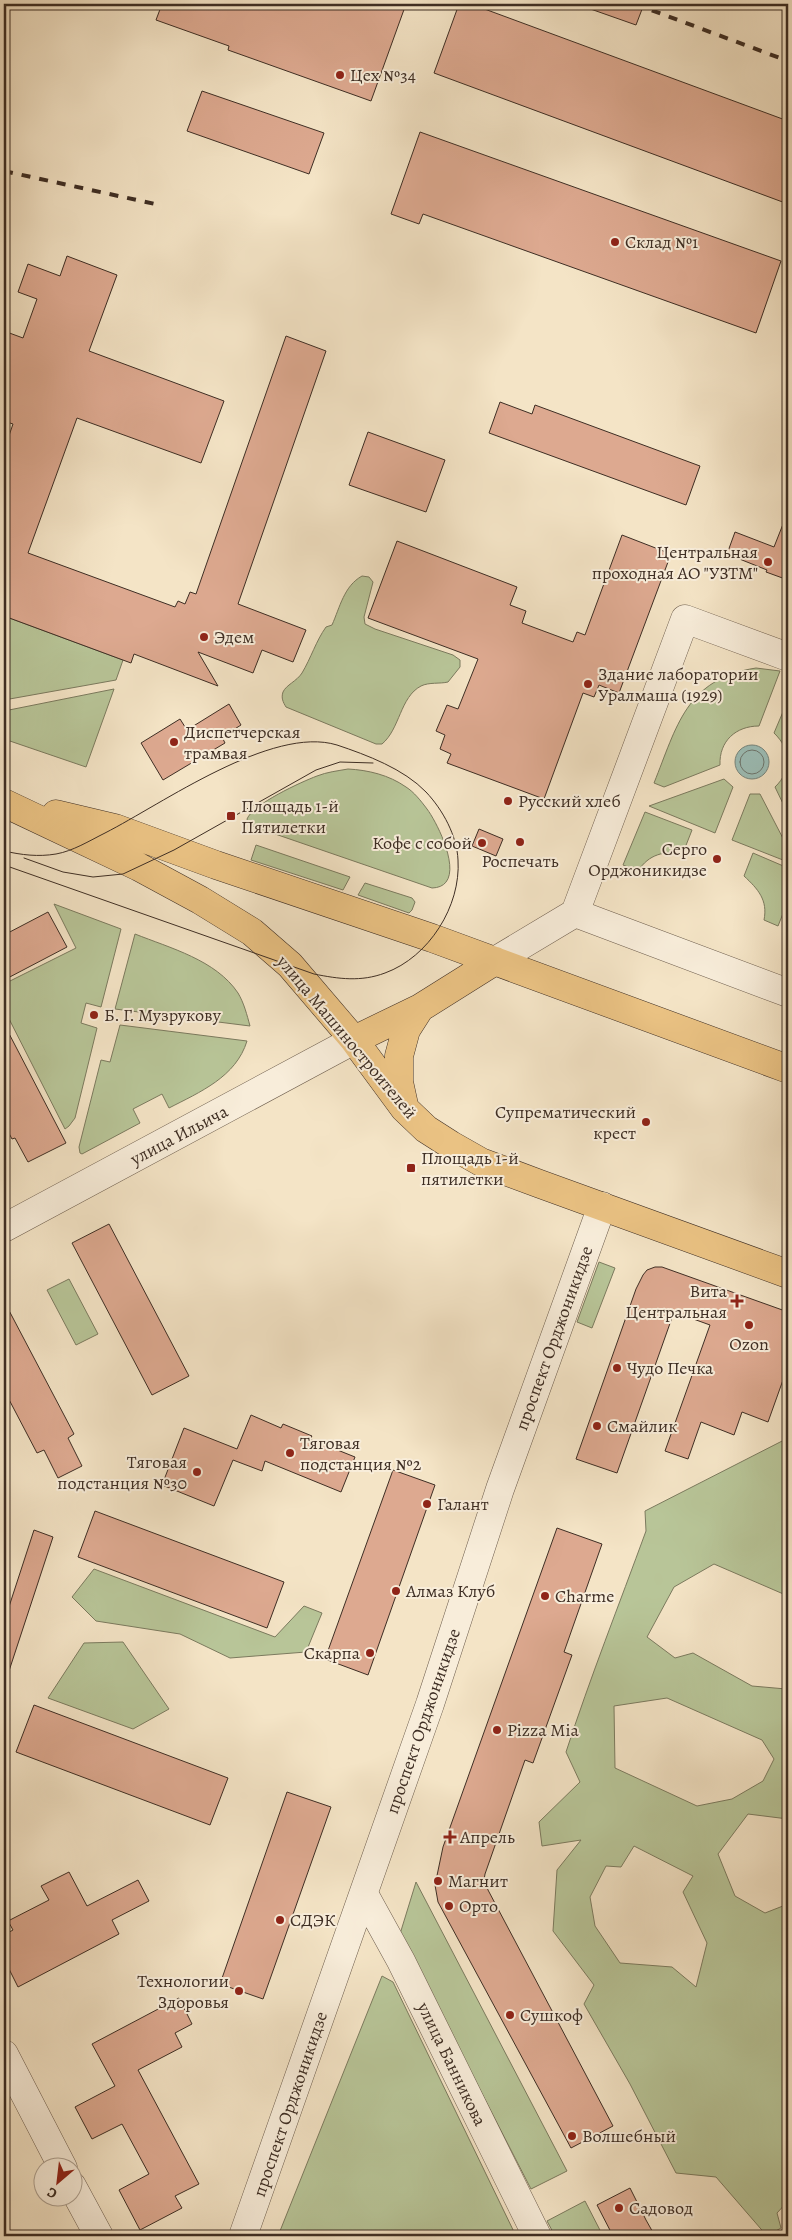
<svg xmlns="http://www.w3.org/2000/svg" width="792" height="2240" font-family="Alegreya,serif">
<style>
.green{fill:#b8c598;stroke:#7b7a5e;fill-rule:evenodd}
.water{fill:#9cbeb7;stroke:#76847c}
.lines{fill:none;stroke-linecap:round;stroke-linejoin:round}
.shore{stroke:#6d766e;stroke-width:1}
.building{fill:#dda990;stroke:#3e2e24}
.minor-casing{stroke:#6c5c4c;stroke-width:29}
.major-casing{stroke:#3e2e24;stroke-width:29}
.minor{stroke:#f8edda;stroke-width:28}
.major{stroke:#eac283;stroke-width:28}
.tram{stroke:#3e2e24;stroke-width:1}
.rail{stroke:#3e2e24;stroke-width:4;stroke-dasharray:9 9;stroke-linecap:butt}
.poi-dot{fill:#8f2418;stroke:#f8edda;stroke-width:2}
.labels{text-anchor:middle;dominant-baseline:central;stroke-width:4;stroke-linejoin:round;paint-order:stroke}
.poi-label{font-size:18px;fill:#3e2e24;stroke:#f8edda;text-anchor:start}
.street-label{font-size:18px;fill:#3e2e24;stroke:#f8edda}
</style>
<rect width="100%" height="100%" fill="#f4e4c6"/>
<filter id="stains"><feTurbulence type="fractalNoise" baseFrequency=".004" numOctaves="4"/><feColorMatrix values="0 0 0 0 .2 0 0 0 0 .09 0 0 0 0 .02 0 0 0 .5 -.17"/></filter>
<radialGradient id="worn" r=".72"><stop offset=".6" stop-color="#630" stop-opacity="0"/><stop offset="1" stop-color="#630" stop-opacity=".3"/></radialGradient>
<path class="green" d="M362,576L369,577L373,582L364,617L365,624L375,629L453,655L460,660V667L448,682C440,684 429,682 421,686C400,697 400,729 382,744H376L286,707C283,702 281,698 283,692C286,685 297,681 302,673C311,658 316,641 326,627L332,625C340,607 344,586 362,576Z
M4,616L123,660L116,680L4,700Z
M756,668L780,671L759,726C736,726 719,741 720,765L664,787L654,783C677,726 686,679 756,668Z
M114,689L86,767L4,739V711Z
M788,700V814L775,787C792,771 791,749 774,733Z
M348,769C368,770 389,775 406,787C414,792 421,801 427,809C439,825 469,887 432,888L249,825L247,819C253,804 301,782 317,776C327,772 337,771 348,769Z
M724,779L733,787L715,833L649,806Z
M750,794H760L788,848V862L732,840Z
M645,812L692,830L683,853C664,851 649,854 638,871L623,865Z
M256,845L350,877L343,890L251,860Z
M753,853L788,868V901L778,926L764,920C768,900 758,889 744,876Z
M365,883L412,898L415,902L412,910L409,913L358,895Z
M54,904L121,929L101,1007L86,1003L81,1023L97,1028L75,1118L69,1126L65,1129L4,1009V984L76,948Z
M135,934C170,948 216,960 238,993C244,1003 247,1015 250,1026L115,1009Z
M120,1025L247,1041C236,1077 200,1092 169,1108L162,1094L133,1109L140,1123L82,1154L80,1153L79,1147L101,1060L110,1062Z
M599,1262L615,1268L592,1328L577,1322Z
M69,1279L98,1334L76,1345L47,1290Z
M788,1438V1596L714,1564L674,1587L647,1637L675,1658L693,1653L752,1686L786,1689L788,1676V1819L748,1814L718,1854L735,1896L765,1913L788,1904V2133L783,2166L788,2168V2201L777,2213L781,2228L767,2236L716,2177L676,2173L630,2084L584,2004L594,1985L553,1931L557,1870L581,1840L542,1846L539,1822L580,1782L566,1752C590,1678 619,1605 646,1531L645,1511ZM667,1698L762,1740L774,1759L763,1781L732,1799L697,1806L615,1768L614,1706ZM634,1846L693,1876L683,1892L707,1943L696,1987L672,1967L620,1963L595,1926L590,1897L606,1866L621,1867Z
M94,1569L275,1637L304,1606L322,1613L306,1652L230,1658L180,1634L96,1621L72,1597Z
M123,1642L169,1709L133,1729L48,1698L84,1643Z
M416,1882L567,2171L531,2189L400,1934Z
M382,1976L393,1982L516,2236H278Z
M585,2201L603,2236H555L547,2221Z"/>
<path class="water" d="M735 762a17 17 0 1 1 34 0a17 17 0 1 1-34 0Z"/>
<g class="lines">
<path class="shore" d="M740 762a12 12 0 1 1 24 0a12 12 0 1 1-24 0Z"/>
</g>
<path class="building" d="M162,4H406L371,101L228,50L229,46L156,20Z
M459,4H471L788,121V204L434,73Z
M583,4H644L636,25L582,6Z
M202,91L324,133L309,174L187,131Z
M420,132L781,261L756,333L423,214L419,224L391,214Z
M67,256L117,275L89,351L224,401L201,463L77,418L28,553L175,607L178,601L185,604L190,592L196,594L286,336L326,351L238,604L306,630L293,662L262,650L253,673L198,652L218,686L134,654L131,663L4,616V450L13,424L4,421V331L23,338L37,299L18,292L28,264L60,276Z
M500,402L532,414L535,405L700,466L686,505L489,433Z
M368,432L445,460L426,512L349,485Z
M787,514H788V580L766,572L767,570L727,554L735,532L774,547Z
M622,535L671,554L619,693L599,685L594,697L583,693L544,799L447,763L451,754L440,749L445,735L436,731L447,705L458,709L478,659L368,618L397,541L517,587L510,605L526,611L522,623L573,642L577,632L585,635Z
M229,704L241,725L222,737L225,743L163,780L141,743L180,719L187,730Z
M479,829L503,839L496,856L472,846Z
M48,912L67,947L4,980V935Z
M4,1024L66,1143L28,1162L15,1138L12,1139L4,1124Z
M109,1224L189,1376L152,1395L72,1243Z
M655,1267H662L788,1312V1366L768,1422L742,1412L734,1435L701,1422L688,1459L665,1451L710,1325L674,1312L617,1473L576,1459L636,1289L643,1275L647,1270Z
M4,1301L74,1434L68,1438L82,1466L58,1478L44,1450L37,1453L4,1390Z
M251,1415L281,1428L283,1424L312,1436L310,1439L355,1457L341,1492L265,1461L262,1471L233,1460L214,1506L162,1485L184,1428L237,1449Z
M393,1470L435,1485L368,1675L325,1659Z
M95,1511L284,1582L267,1628L78,1557Z
M557,1528L602,1544L564,1652L572,1655L533,1763L525,1760L485,1874L484,1880L488,1890L613,2126L571,2148L438,1902L435,1885L443,1847Z
M34,1530L53,1537L7,1677L4,1676V1622Z
M34,1705L228,1778L210,1825L16,1752Z
M287,1792L331,1807L263,1999L220,1984Z
M69,1872L87,1906L138,1880L149,1901L112,1920L119,1934L18,1987L4,1959V1935L13,1930L8,1921L49,1900L41,1886Z
M179,1998L192,2024L175,2033L182,2047L138,2070L199,2184L175,2196L182,2208L140,2230L119,2190L149,2174L122,2124L92,2139L75,2107L115,2086L92,2044Z
M630,2188L646,2220L655,2236H613L597,2205Z"/>
<g class="lines">
<defs>
<path id="minor" d="M575,913L788,993
M495,961L575,913L685,619L788,657
M4,1228L354,1040
M364,1894L401,1961L537,2236
M4,2054L63,2168
M72,2186L99,2236
M243,2236L430,1704L500,1489L602,1206"/>
<path id="major" d="M4,803L139,867L200,900L252,932L290,965L354,1040L404,1108L426,1129L451,1145L481,1162L540,1184L788,1274
M56,814L115,828L216,865L432,938L788,1069
M354,1040L420,1008
M404,1105L399,1082V1056L406,1030L420,1008L495,961"/>
</defs>
<use href="#minor" class="minor-casing"/>
<use href="#major" class="major-casing"/>
<use href="#minor" class="minor"/>
<use href="#major" class="major"/>
<path class="tram" d="M4,851C22,855 38,857 56,854C73,851 89,841 105,833C162,804 272,725 337,745C367,755 404,769 426,792C443,810 457,836 458,860C461,906 429,957 385,973C361,982 339,979 314,974L4,865
M24,858L63,872L93,877L123,874L174,850L316,770L340,762L373,763"/>
<path class="rail" d="M635,4L788,61
M4,171L155,204"/>
</g>
<g class="poi-dot">
<circle cx="340" cy="75" r="5"/>
<circle cx="615" cy="242" r="5"/>
<circle cx="768" cy="562" r="5"/>
<circle cx="204" cy="637" r="5"/>
<circle cx="588" cy="684" r="5"/>
<circle cx="174" cy="742" r="5"/>
<circle cx="508" cy="801" r="5"/>
<rect x="226" y="811" width="10" height="10" rx="2.5"/>
<circle cx="520" cy="842" r="5"/>
<circle cx="482" cy="843" r="5"/>
<circle cx="717" cy="859" r="5"/>
<circle cx="94" cy="1015" r="5"/>
<circle cx="646" cy="1122" r="5"/>
<rect x="406" y="1163" width="10" height="10" rx="2.5"/>
<path d="M734.5 1293.5h5v5h5v5h-5v5h-5v-5h-5v-5h5z"/>
<circle cx="749" cy="1325" r="5"/>
<circle cx="617" cy="1368" r="5"/>
<circle cx="597" cy="1426" r="5"/>
<circle cx="290" cy="1453" r="5"/>
<circle cx="197" cy="1472" r="5"/>
<circle cx="427" cy="1504" r="5"/>
<circle cx="396" cy="1591" r="5"/>
<circle cx="545" cy="1596" r="5"/>
<circle cx="370" cy="1653" r="5"/>
<circle cx="497" cy="1730" r="5"/>
<path d="M447.5 1829.5h5v5h5v5h-5v5h-5v-5h-5v-5h5z"/>
<circle cx="438" cy="1881" r="5"/>
<circle cx="449" cy="1906" r="5"/>
<circle cx="280" cy="1920" r="5"/>
<circle cx="239" cy="1991" r="5"/>
<circle cx="510" cy="2015" r="5"/>
<circle cx="572" cy="2136" r="5"/>
<circle cx="619" cy="2208" r="5"/>
</g>
<g class="labels">
<g class="poi-label">
<text x="350" y="75">Цех №34</text>
<text x="625" y="242">Склад №1</text>
<text x="758" y="552" text-anchor="end">Центральная<tspan x="758" dy="21">проходная АО "УЗТМ"</tspan></text>
<text x="214" y="637">Эдем</text>
<text x="598" y="674">Здание лаборатории<tspan x="598" dy="21">Уралмаша (1929)</tspan></text>
<text x="184" y="732">Диспетчерская<tspan x="184" dy="21">трамвая</tspan></text>
<text x="518" y="801">Русский хлеб</text>
<text x="241" y="806">Площадь 1-й<tspan x="241" dy="21">Пятилетки</tspan></text>
<text x="472" y="843" text-anchor="end">Кофе с собой</text>
<text x="707" y="849" text-anchor="end">Серго<tspan x="707" dy="21">Орджоникидзе</tspan></text>
<text x="520" y="861" text-anchor="middle">Роспечать</text>
<text x="104" y="1015">Б. Г. Музрукову</text>
<text x="636" y="1112" text-anchor="end">Супрематический<tspan x="636" dy="21">крест</tspan></text>
<text x="421" y="1158">Площадь 1-й<tspan x="421" dy="21">пятилетки</tspan></text>
<text x="727" y="1291" text-anchor="end">Вита<tspan x="727" dy="21">Центральная</tspan></text>
<text x="749" y="1344" text-anchor="middle">Ozon</text>
<text x="627" y="1368">Чудо Печка</text>
<text x="607" y="1426">Смайлик</text>
<text x="300" y="1443">Тяговая<tspan x="300" dy="21">подстанция №2</tspan></text>
<text x="187" y="1462" text-anchor="end">Тяговая<tspan x="187" dy="21">подстанция №30</tspan></text>
<text x="437" y="1504">Галант</text>
<text x="406" y="1591">Алмаз Клуб</text>
<text x="555" y="1596">Charme</text>
<text x="360" y="1653" text-anchor="end">Скарпа</text>
<text x="507" y="1730">Pizza Mia</text>
<text x="460" y="1837">Апрель</text>
<text x="448" y="1881">Магнит</text>
<text x="459" y="1906">Орто</text>
<text x="290" y="1920">СДЭК</text>
<text x="229" y="1981" text-anchor="end">Технологии<tspan x="229" dy="21">Здоровья</tspan></text>
<text x="520" y="2015">Сушкоф</text>
<text x="582" y="2136">Волшебный</text>
<text x="629" y="2208">Садовод</text>
</g>
<g class="street-label">
<text transform="translate(347 1037) rotate(50)">улица Машиностроителей</text>
<text transform="translate(179 1135) rotate(-28)">улица Ильича</text>
<text transform="translate(554 1338) rotate(-70)">проспект Орджоникидзе</text>
<text transform="translate(423 1721) rotate(-71)">проспект Орджоникидзе</text>
<text transform="translate(452 2064) rotate(64)">улица Банникова</text>
<text transform="translate(290 2104) rotate(-71)">проспект Орджоникидзе</text>
</g>
</g>
<rect width="792" height="2240" fill="none" stroke="#f4e4c6" stroke-width="20"/>
<rect x="5" y="5" width="782" height="2230" fill="none" stroke="#3e2e24" stroke-width="2.5"/>
<rect x="10" y="10" width="772" height="2220" fill="none" stroke="#3e2e24"/>
<g transform="translate(58 2182) rotate(208)"><circle r="24" fill="#f8edda" stroke="#aea191"/>
<path d="M0-4L9 19L0 12L-9 19Z" fill="#8f2418"/>
<text y="-8" font-size="14" font-weight="bold" text-anchor="middle" fill="#3e2e24">С</text>
</g>
<rect width="100%" height="100%" filter="url(#stains)"/>
<rect width="100%" height="100%" fill="url(#worn)"/>
</svg>
